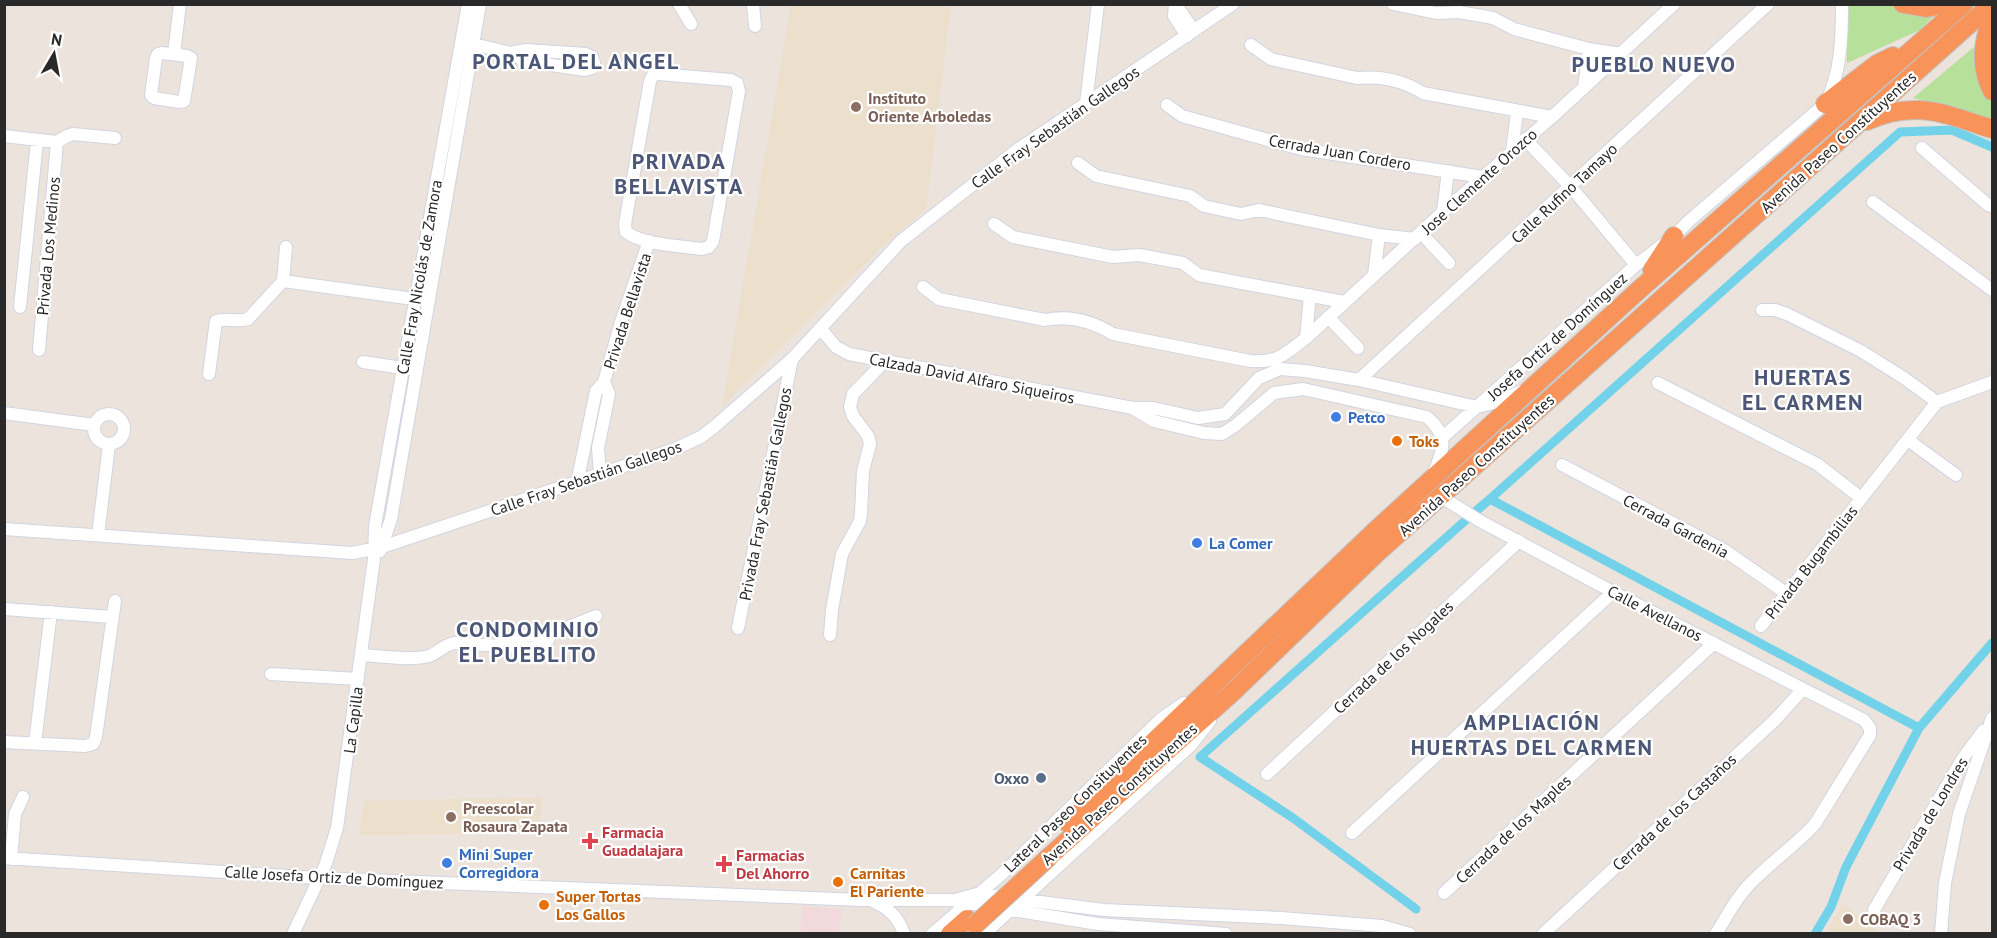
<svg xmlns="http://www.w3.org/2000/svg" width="1997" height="938" font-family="'PT Sans',sans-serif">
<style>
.education{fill:#ecdfcc}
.medical{fill:#f2d9dc}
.green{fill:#b7e09a}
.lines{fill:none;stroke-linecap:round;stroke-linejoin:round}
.canal{stroke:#72d2ea;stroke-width:9}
.minor-casing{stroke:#d1d5e2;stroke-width:14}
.highway-casing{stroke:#c3c3c3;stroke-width:20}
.minor{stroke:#fff;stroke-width:12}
.highway{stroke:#f8935a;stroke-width:18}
.highway-bridge-casing{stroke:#c3c3c3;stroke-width:20;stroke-linecap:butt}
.highway-bridge{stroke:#f8935a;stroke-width:18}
.education-dot{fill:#8d6e63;stroke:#fff;stroke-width:2}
.shop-dot{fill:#3f7fe0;stroke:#fff;stroke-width:2}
.food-dot{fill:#e8710a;stroke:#fff;stroke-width:2}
.service-dot{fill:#5c6f8a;stroke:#fff;stroke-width:2}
.health-dot{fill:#e0444e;stroke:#fff;stroke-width:2}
.labels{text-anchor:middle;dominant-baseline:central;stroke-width:4.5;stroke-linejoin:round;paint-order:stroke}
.education-label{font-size:16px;font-weight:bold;fill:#785e54;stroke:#fff;text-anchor:start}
.street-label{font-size:16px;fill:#292929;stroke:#fff}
.shop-label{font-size:16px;font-weight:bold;fill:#366cbe;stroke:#fff;text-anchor:start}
.food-label{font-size:16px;font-weight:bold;fill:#c56008;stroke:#fff;text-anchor:start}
.service-label{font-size:16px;font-weight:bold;fill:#4e5e75;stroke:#fff;text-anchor:end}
.health-label{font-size:16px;font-weight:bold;fill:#be3a42;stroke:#fff;text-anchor:start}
.district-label{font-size:22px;font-weight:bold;letter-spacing:1.5px;fill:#4c5778;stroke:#fff}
</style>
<rect width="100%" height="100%" fill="#ebe3dc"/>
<path class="education" d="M791,5H951L926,209L881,248L722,407Z
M542,797L540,834L359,835L364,801Z
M1843,904L1879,933H1826Z"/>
<path class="medical" d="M803,907L842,909L839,933H800Z"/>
<path class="green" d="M1844,5H1944L1920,30L1847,63Z
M1992,32V119L1913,98Z"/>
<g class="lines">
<path class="canal" d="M1475,512L1490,499
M1919,728L1490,499L1900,132L1952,130L1992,147
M1416,909L1293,818L1200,757L1467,519
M1815,934L1831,907L1846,867L1919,728L1992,643"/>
<defs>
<path id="minor" d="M679,4L691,24
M753,4L755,26
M1175,4L1174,16L1187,36
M1393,4L1436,13L1459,12L1493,18L1514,29L1589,49L1621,54
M1176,5L1194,31
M465,42L510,53L525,61L585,70L592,68L594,63L592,57L586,54L526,50L510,53
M1251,45L1271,59L1357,78C1382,76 1402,80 1423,93L1552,117
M162,53L187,56L191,58L184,101L179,102L154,98L151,95L156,58L158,54Z
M174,54L180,4
M658,74L731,80L737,83L739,91L713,241L709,247L702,249C681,246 643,245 626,232L625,224L650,81L653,75Z
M1584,88L1589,49
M1086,103L1098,4
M1167,105L1182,116L1301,149L1483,177
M4,136L57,142L67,136L73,134L115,138
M1525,139L1571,187L1636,265
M1922,148L1988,205L1992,206
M1512,151L1517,112
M1078,163L1096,176L1190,196L1204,206L1241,214L1259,210L1379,235L1415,239
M1873,202L1992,290
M1443,212L1448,171
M994,224L1013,237L1113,257L1139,255L1183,263L1199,275L1344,302
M1421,233L1449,263
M1374,275L1379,235
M283,281L286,247
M923,287L939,299L1045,320C1068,315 1092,321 1113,334L1250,361C1278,363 1285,354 1306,338L1443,212L1552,117L1674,4
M20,307L37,141
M1762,310H1775L1787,314L1861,351L1904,378L1937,402
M1328,317L1358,348
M821,329L836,347L849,354L1133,408H1153L1198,418L1225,414L1259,378L1280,369L1305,371L1359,380L1477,407L1498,402L1522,391
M1306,338L1310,295
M39,350L57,142
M363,362L409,369
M209,374L216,321C226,317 237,323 248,319L283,281L421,300
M1359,380L1768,4
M1658,383L1817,464L1861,498
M1134,409L1154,421L1204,433L1222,434L1236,425L1274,393L1303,389L1427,417C1450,437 1443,450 1433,475
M4,413L94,425
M94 429a15 15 0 1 1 30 0a15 15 0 1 1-30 0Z
M1443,437L1636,265L1674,236L1690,220L1825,104C1841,75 1842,38 1842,4
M1908,440L1956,475
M1562,465L1724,550L1786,593
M600,475L598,448L609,394L604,382
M577,483L596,391L604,382L621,322L649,241
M1440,496L1480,521L1613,592L1864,720L1870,728V735L1815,824C1794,847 1768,864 1747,887C1734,901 1726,918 1716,934
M4,529L352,553L382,547L675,449L701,437L714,427L792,359L901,241L1017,150L1233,4
M98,535L109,445
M380,551L391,519L480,4
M4,609L112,617
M1761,626L1937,402L1992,382
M738,628L792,359
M830,635L832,610L842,554L860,521L861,513L863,471L870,444L868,436L853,416L850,407L853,394L884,362
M498,645L518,636L551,634L596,616
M361,655C381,656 410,661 429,656C438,653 442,646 454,643L532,648L546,644L551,634
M271,674L358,679
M4,742L85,746L93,744L96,737L115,601
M35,743L51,612
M1267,774L1519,541
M1352,833L1613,592
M4,858L319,878L861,900H951L1098,924L1226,934
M11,859L15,814L23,797
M1444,893L1714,643
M958,899L977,894L1104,910L1281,918L1382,926L1410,934
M874,902C889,908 899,918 904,934
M1874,910L1963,758L1983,731
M293,934L325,866L337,828L374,559L375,526L468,4
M932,934L1003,873L1161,719L1184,703
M984,934L1191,745L1210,721
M1543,934L1775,720L1803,689
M1941,934L1945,883L1959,814L1992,718"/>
<path id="highway" d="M1903,4L1926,8L1948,4
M1992,16C1983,42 1979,65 1992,91
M1825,104L1877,64L1893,56
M1867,121C1916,99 1945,114 1992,129
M1652,270L1674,236
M1068,823L1377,529L1640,289L1964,4
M1049,857L1234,691L1377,553L1992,4
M950,934L967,919"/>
</defs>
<use href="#minor" class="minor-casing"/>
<use href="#highway" class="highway-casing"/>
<use href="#minor" class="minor"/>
<use href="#highway" class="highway"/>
<defs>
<path id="highway-bridge" d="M975,925L1049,857"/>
</defs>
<use href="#highway-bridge" class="highway-bridge-casing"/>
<use href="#highway-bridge" class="highway-bridge"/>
</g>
<g class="education-dot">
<circle cx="856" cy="107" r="6"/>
<circle cx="451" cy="817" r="6"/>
<circle cx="1848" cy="919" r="6"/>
</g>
<g class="shop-dot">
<circle cx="1336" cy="417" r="6"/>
<circle cx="1197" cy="543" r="6"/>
<circle cx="447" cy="863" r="6"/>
</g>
<g class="food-dot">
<circle cx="1397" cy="441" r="6"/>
<circle cx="838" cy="882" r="6"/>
<circle cx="544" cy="905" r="6"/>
</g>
<circle class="service-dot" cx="1041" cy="778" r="6"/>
<g class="health-dot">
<path d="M587 832h6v6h6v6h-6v6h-6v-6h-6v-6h6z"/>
<path d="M721 855h6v6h6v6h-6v6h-6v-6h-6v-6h6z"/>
</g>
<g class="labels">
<g class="education-label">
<text x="868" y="98">Instituto<tspan x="868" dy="18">Oriente Arboledas</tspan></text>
<text x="463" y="808">Preescolar<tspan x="463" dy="18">Rosaura Zapata</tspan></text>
<text x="1860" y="919">COBAQ 3</text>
</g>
<g class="street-label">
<text transform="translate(1055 127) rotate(-35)">Calle Fray Sebastián Gallegos</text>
<text transform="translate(1838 142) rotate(-42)">Avenida Paseo Constituyentes</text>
<text transform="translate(1340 152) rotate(10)">Cerrada Juan Cordero</text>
<text transform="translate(1479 181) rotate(-42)">Jose Clemente Orozco</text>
<text transform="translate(1564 193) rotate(-43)">Calle Rufino Tamayo</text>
<text transform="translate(48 246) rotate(-85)">Privada Los Medinos</text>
<text transform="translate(419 277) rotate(-80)">Calle Fray Nicolás de Zamora</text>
<text transform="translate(627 311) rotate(-72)">Privada Bellavista</text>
<text transform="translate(1557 336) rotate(-42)">Josefa Ortiz de Domínguez</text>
<text transform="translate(972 378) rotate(11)">Calzada David Alfaro Siqueiros</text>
<text transform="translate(1476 465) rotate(-42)">Avenida Paseo Constituyentes</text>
<text transform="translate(586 478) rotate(-19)">Calle Fray Sebastián Gallegos</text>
<text transform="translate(765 494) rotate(-79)">Privada Fray Sebastián Gallegos</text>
<text transform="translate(1676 526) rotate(28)">Cerrada Gardenia</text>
<text transform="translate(1811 562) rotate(-52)">Privada Bugambilias</text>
<text transform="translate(1655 613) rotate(27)">Calle Avellanos</text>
<text transform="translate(1393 657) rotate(-43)">Cerrada de los Nogales</text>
<text transform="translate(353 720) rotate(-83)">La Capilla</text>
<text transform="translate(1119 794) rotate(-42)">Avenida Paseo Constituyentes</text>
<text transform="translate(1075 803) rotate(-44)">Lateral Paseo Consituyentes</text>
<text transform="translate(1674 812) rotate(-43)">Cerrada de los Castaños</text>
<text transform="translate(1930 814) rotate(-59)">Privada de Londres</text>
<text transform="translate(1513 829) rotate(-43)">Cerrada de los Maples</text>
<text transform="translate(334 877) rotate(3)">Calle Josefa Ortiz de Domínguez</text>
</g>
<g class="shop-label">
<text x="1348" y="417">Petco</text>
<text x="1209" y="543">La Comer</text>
<text x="459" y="854">Mini Super<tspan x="459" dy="18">Corregidora</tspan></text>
</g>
<g class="food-label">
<text x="1409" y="441">Toks</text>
<text x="850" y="873">Carnitas<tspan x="850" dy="18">El Pariente</tspan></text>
<text x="556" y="896">Super Tortas<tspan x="556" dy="18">Los Gallos</tspan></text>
</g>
<g class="service-label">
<text x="1029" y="778">Oxxo</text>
</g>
<g class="health-label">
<text x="602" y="832">Farmacia<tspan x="602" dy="18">Guadalajara</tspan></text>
<text x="736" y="855">Farmacias<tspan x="736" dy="18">Del Ahorro</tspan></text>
</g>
<g class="district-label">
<text x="576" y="61">PORTAL DEL ANGEL</text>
<text x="1654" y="64">PUEBLO NUEVO</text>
<text x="679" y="161">PRIVADA<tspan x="679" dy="25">BELLAVISTA</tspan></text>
<text x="1803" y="377">HUERTAS<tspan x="1803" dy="25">EL CARMEN</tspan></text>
<text x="528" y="629">CONDOMINIO<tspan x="528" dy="25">EL PUEBLITO</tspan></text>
<text x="1532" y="722">AMPLIACIÓN<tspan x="1532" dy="25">HUERTAS DEL CARMEN</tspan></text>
</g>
</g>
<rect width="1997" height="938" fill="none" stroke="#292929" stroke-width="12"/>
<g transform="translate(54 54) rotate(10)" stroke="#ffffff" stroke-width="4.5" paint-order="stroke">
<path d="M0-4.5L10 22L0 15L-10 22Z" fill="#292929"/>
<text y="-9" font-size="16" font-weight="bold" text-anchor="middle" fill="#292929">N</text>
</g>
</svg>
